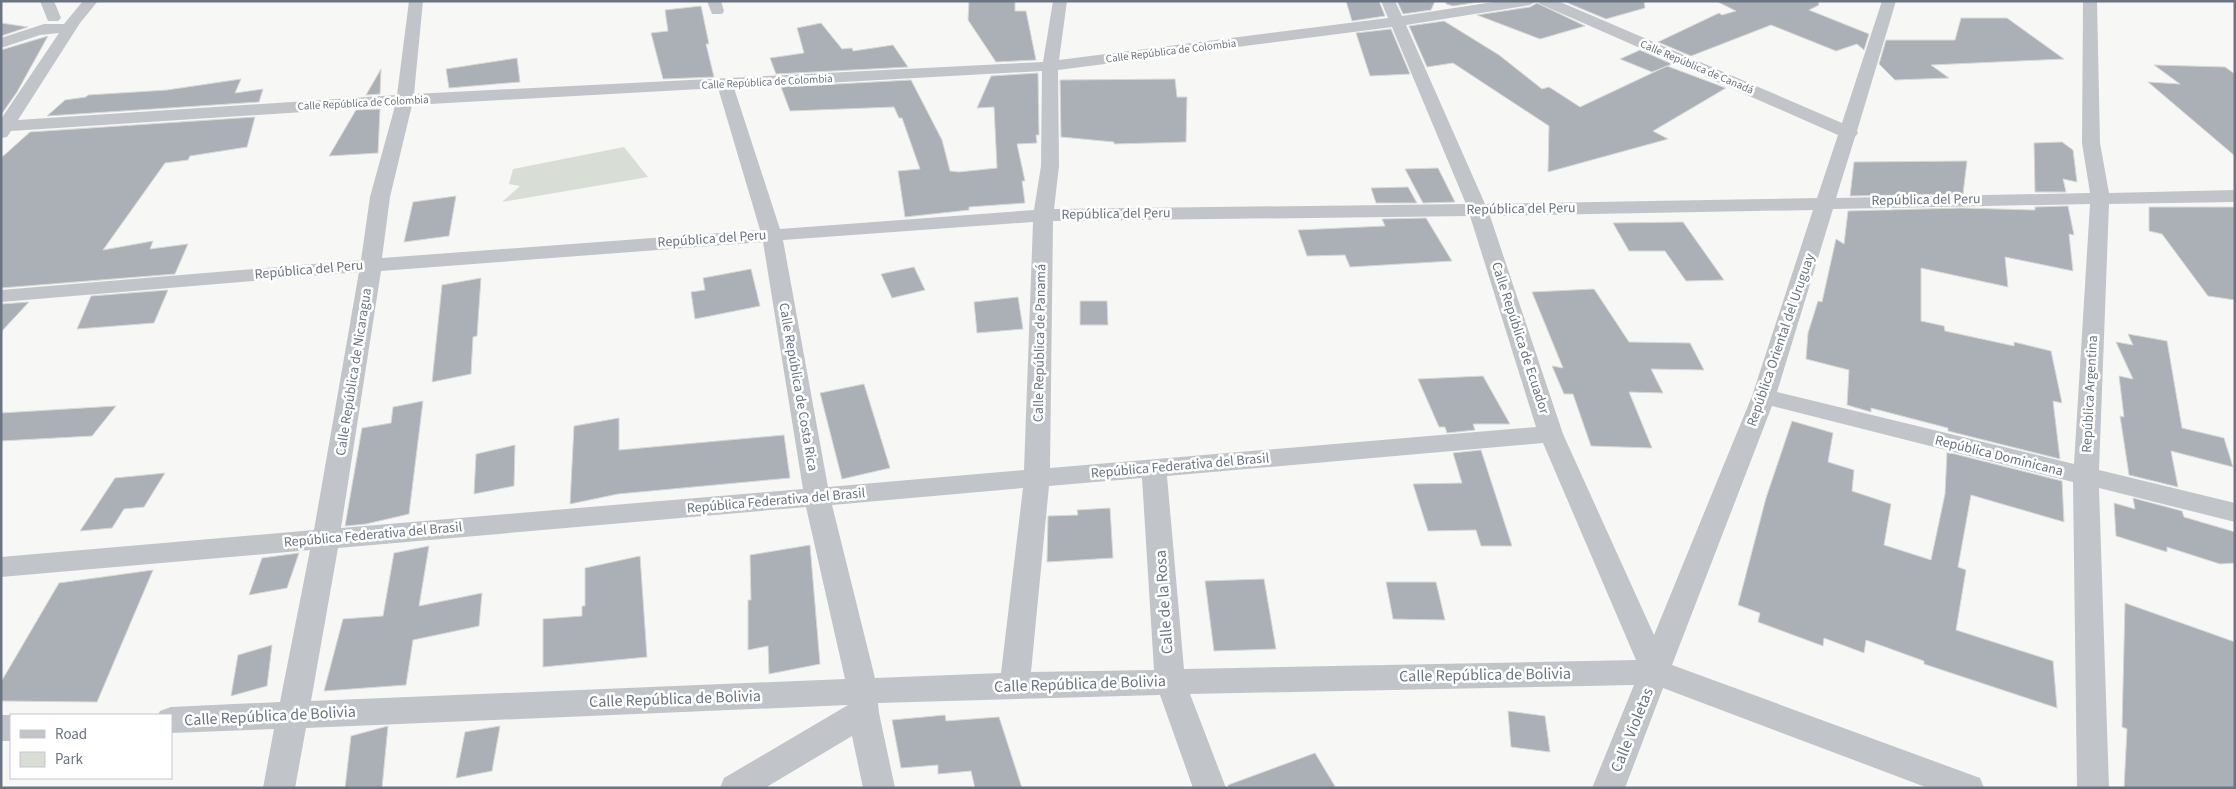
<svg xmlns="http://www.w3.org/2000/svg" width="2236" height="789" font-family="'Source Sans 3',sans-serif">
<style>
.green{fill:#d8ddd6}
.building{fill:#abb0b6;stroke:#d8d9d7}
.lines{fill:none;stroke-linecap:round;stroke-linejoin:round}
.street{fill:#c1c4c8;fill-rule:evenodd}
.labels{text-anchor:middle;dominant-baseline:central;stroke-width:5;stroke-linejoin:round;paint-order:stroke}
.far-street-label{font-size:11px;fill:#6a7482;stroke:#fff}
.street-label{font-size:14px;fill:#6a7482;stroke:#fff}
.near-street-label{font-size:16px;fill:#6a7482;stroke:#fff}
</style>
<rect width="100%" height="100%" fill="#f7f7f5"/>
<path class="green" d="M624,147L648,177L502,202L520,186L509,184L513,169Z"/>
<path class="building" d="M969,1H1015V11H1026L1036,60L996,62L968,20Z
M1346,1H1379L1385,16L1352,21Z
M1397,1H1435L1431,10L1403,14Z
M1446,1H1486L1453,6L1446,4Z
M1563,1H1644L1645,8L1606,19Z
M1716,1H1818L1819,5L1809,10L1869,34L1864,50L1857,44L1836,51L1771,25L1691,56L1658,42L1719,13L1722,15L1736,11Z
M1537,3L1585,26L1540,39L1477,15L1530,7Z
M701,6L709,44H706L714,77L663,79L651,33L668,31L665,10Z
M1961,18H2007L2064,59L1931,65L1949,78L1895,80L1879,64L1886,40H1955Z
M1444,21L1499,55L1542,89L1549,87L1580,107L1667,66L1726,88L1653,131L1668,139L1548,172L1549,126L1453,63L1427,67L1409,26Z
M1,23L28,27L1,36Z
M821,23L842,49L852,48L853,51L893,45L908,67L776,74L770,58L804,53L797,28Z
M1391,29L1410,74L1370,76L1356,33Z
M48,36L17,92L1,115V50Z
M1640,50L1672,64L1652,72L1620,59Z
M517,58L520,82L449,88L446,69Z
M2154,65L2225,67L2235,74V156L2148,82L2180,84Z
M381,69L380,94L366,95Z
M1038,73L1039,135H1036L1037,143L1017,144L1025,181H1022L1025,203L969,207V210L905,217L898,171L920,169L902,118H899L894,107L790,111L781,87L911,80L942,140L950,171L959,172L997,168L994,107L977,108L991,76Z
M241,79L235,93L263,89L259,102L47,116L65,100L86,97L88,95L167,90Z
M1175,79L1177,97H1187L1186,142L1114,144V142L1061,137L1060,80Z
M380,109L378,153L329,156L356,110Z
M255,117L247,147L190,156L188,160L165,163L103,250L153,241L150,249L188,244L175,274L1,288V158L30,132Z
M2062,142L2073,150L2077,182L2063,179L2066,192H2035L2034,143Z
M1967,161L1963,194L1850,196L1854,162Z
M1438,168L1455,202L1423,203L1405,169Z
M1408,187L1417,203H1376L1371,188Z
M456,196L449,236L404,242L413,202Z
M2068,206L2074,235L2069,234L2073,271L2005,257L2008,287L1921,268V321L1944,326L1945,331L2014,346V342L2051,351L2062,403L2053,401L2060,459L1948,431V428L1871,408V412L1847,405L1849,370L1806,359L1808,333L1818,301L1822,302L1836,239L1844,244L1848,211L1961,208L2035,210V207Z
M2149,207H2235V300L2208,296L2162,234L2149,231Z
M1426,218L1452,261L1350,267L1345,255L1307,256L1298,230L1385,226L1382,219Z
M1683,222L1724,280L1686,281L1665,251H1629L1613,223Z
M914,267L925,290L892,298L881,274Z
M751,269L760,306L695,319L691,292L705,290L703,278Z
M481,278L477,336L473,337L471,374L432,382L442,285Z
M1594,289L1629,342L1690,343L1704,370L1651,369L1663,393L1629,392L1652,448L1591,446L1573,394H1564L1552,366L1563,368L1532,292Z
M168,290L154,323L77,329L91,296Z
M1018,297L1023,329L977,333L974,302Z
M1080,301H1107L1108,325H1080Z
M29,302L1,332V304Z
M2128,334L2167,341L2182,428L2224,438L2233,467L2171,451L2178,487L2129,475L2120,416L2124,417L2119,376L2133,379L2116,342L2133,345Z
M1483,376L1510,424H1473L1475,430L1447,433L1445,427H1439L1418,379Z
M864,384L890,468L842,479L820,393Z
M423,401L409,514L366,524L345,526L362,428L391,423L393,407Z
M116,406L92,436L1,441V413Z
M619,418V450L784,435L790,478L618,494L570,504L574,426Z
M1792,421L1833,433L1828,462L1854,470L1852,491L1891,504L1884,545L1931,560L1945,494L1947,452L2062,481L2064,522L1971,495L1958,567L1966,570L1956,630L2053,661L2057,708L1924,664V661L1866,640L1864,653L1824,638L1823,646L1758,622L1760,613L1738,605L1766,498Z
M515,445L514,486L474,494L476,454Z
M1481,450L1512,546H1481L1476,530L1428,531L1413,484L1462,483L1453,453Z
M165,473L144,507L124,509L112,528L80,531L115,478Z
M2133,498L2182,511L2184,517L2235,532V563L2220,564L2167,547V552L2116,536L2114,503L2135,509Z
M1110,508L1113,558L1047,562L1048,516L1078,515L1077,510Z
M810,545L820,664L769,674L768,646L748,650V600H751L750,555Z
M429,546L419,606L482,593L479,626L413,640L406,685L324,691L343,619L383,616L394,553Z
M299,553L287,588L249,595L262,558Z
M640,556L647,657L543,667V619L582,616V606H585V568Z
M153,570L97,702L1,701V682L59,583Z
M1264,579L1276,649L1214,651L1205,581Z
M1386,582H1436L1445,620L1393,619Z
M2125,603L2235,642V788H2124L2127,729L2122,727Z
M272,645L267,686L231,696L238,655Z
M1508,711L1545,716L1550,752L1511,747Z
M945,715L946,721L999,717L1022,788H975L971,771L938,774V765L901,768L892,720Z
M388,726L382,788H345L351,736Z
M500,726L492,771L456,778L465,732Z
M1315,753L1336,788H1229L1228,785Z"/>
<g class="lines">
<path class="street" d="M40,1H54L61,18L58,21H48Z
M83,1H98L80,23L18,120L397,95L409,1H423L414,94L1043,62L1053,1H1067L1059,60L1388,18L1381,1H1395L1402,16L1500,1H1537L1530,5L1406,25L1485,204L1817,198L1838,135L1540,4L1538,1H1558L1842,123L1882,1H1896L1857,131L1858,133L1855,137L1836,198L2090,193L2082,143L2083,1H2097L2100,143L2109,193L2235,190V202L2109,204L2099,470L2235,503V522L2099,488L2109,788H2077L2073,482L1772,406L1672,665L1980,778L1984,788H1928L1663,688L1625,788H1592L1634,685L1190,694L1226,788H1193L1160,695L878,703L879,713L895,788H863L852,736L765,788H720L724,778L848,705L306,728L295,788H263L274,729L171,733V715H158L160,711L171,707L280,702L310,550L1,577V557L314,530L359,272L1,302V290L361,260L370,197L395,106L11,131L7,137L1,138V119L59,33L40,35L1,48V38L44,24H64ZM1392,27L1466,204L1054,209L1059,166L1058,70ZM1042,71L1041,166L1034,210L780,229L734,88ZM718,88L760,230L382,258L390,197L412,105ZM2090,204L2074,464L1777,392L1833,209ZM1813,210L1752,396L1654,635L1563,434L1490,216ZM1470,216L1536,427L1050,468L1053,221ZM1033,222L1024,470L828,487L783,240ZM763,242L803,489L341,528L381,271ZM1543,443L1636,660L1184,669L1167,476ZM1142,478L1154,670L1031,672L1049,486ZM1023,488L1001,673L875,678L832,505ZM806,507L845,679L311,701L338,548Z
M707,1H721L724,11L722,14H712Z
M1,715H13H11V741H1Z"/>
</g>
<g class="labels">
<g class="far-street-label">
<text transform="translate(1171 51) rotate(-7)">Calle República de Colombia</text>
<text transform="translate(1697 67) rotate(23)">Calle República de Canadá</text>
<text transform="translate(767 82) rotate(-3)">Calle República de Colombia</text>
<text transform="translate(363 103) rotate(-3)">Calle República de Colombia</text>
</g>
<g class="street-label">
<text transform="translate(1926 200) rotate(-1)">República del Peru</text>
<text transform="translate(1521 209) rotate(-1)">República del Peru</text>
<text transform="translate(1116 214) rotate(-1)">República del Peru</text>
<text transform="translate(712 239) rotate(-4)">República del Peru</text>
<text transform="translate(309 270) rotate(-5)">República del Peru</text>
<text transform="translate(1520 338) rotate(72)">Calle República de Ecuador</text>
<text transform="translate(1781 340) rotate(-71)">República Oriental del Uruguay</text>
<text transform="translate(1040 343) rotate(-89)">Calle República de Panamá</text>
<text transform="translate(354 372) rotate(-81)">Calle República de Nicaragua</text>
<text transform="translate(798 387) rotate(80)">Calle República de Costa Rica</text>
<text transform="translate(2090 394) rotate(-87)">República Argentina</text>
<text transform="translate(1999 456) rotate(14)">República Dominicana</text>
<text transform="translate(1180 466) rotate(-5)">República Federativa del Brasil</text>
<text transform="translate(776 501) rotate(-5)">República Federativa del Brasil</text>
<text transform="translate(373 535) rotate(-5)">República Federativa del Brasil</text>
</g>
<g class="near-street-label">
<text transform="translate(1164 602) rotate(-94)">Calle de la Rosa</text>
<text transform="translate(1485 675) rotate(-1)">Calle República de Bolivia</text>
<text transform="translate(1080 684) rotate(-2)">Calle República de Bolivia</text>
<text transform="translate(675 699) rotate(-2)">Calle República de Bolivia</text>
<text transform="translate(270 716) rotate(-3)">Calle República de Bolivia</text>
<text transform="translate(1632 730) rotate(-68)">Calle Violetas</text>
</g>
</g>
<rect width="2236" height="789" fill="none" stroke="#6a7482" stroke-width="5"/>
<rect x="10" y="714" width="162" height="65" fill="#ffffff" stroke="#c3c7cd"/>
<rect x="20" y="730" width="25" height="8" fill="#c1c4c8" stroke="#c3c7cd"/>
<text x="55" y="739" font-size="15" fill="#6a7482">Road</text>
<rect x="20" y="752" width="25" height="15" fill="#d8ddd6" stroke="#c3c7cd"/>
<text x="55" y="764" font-size="15" fill="#6a7482">Park</text>
</svg>
